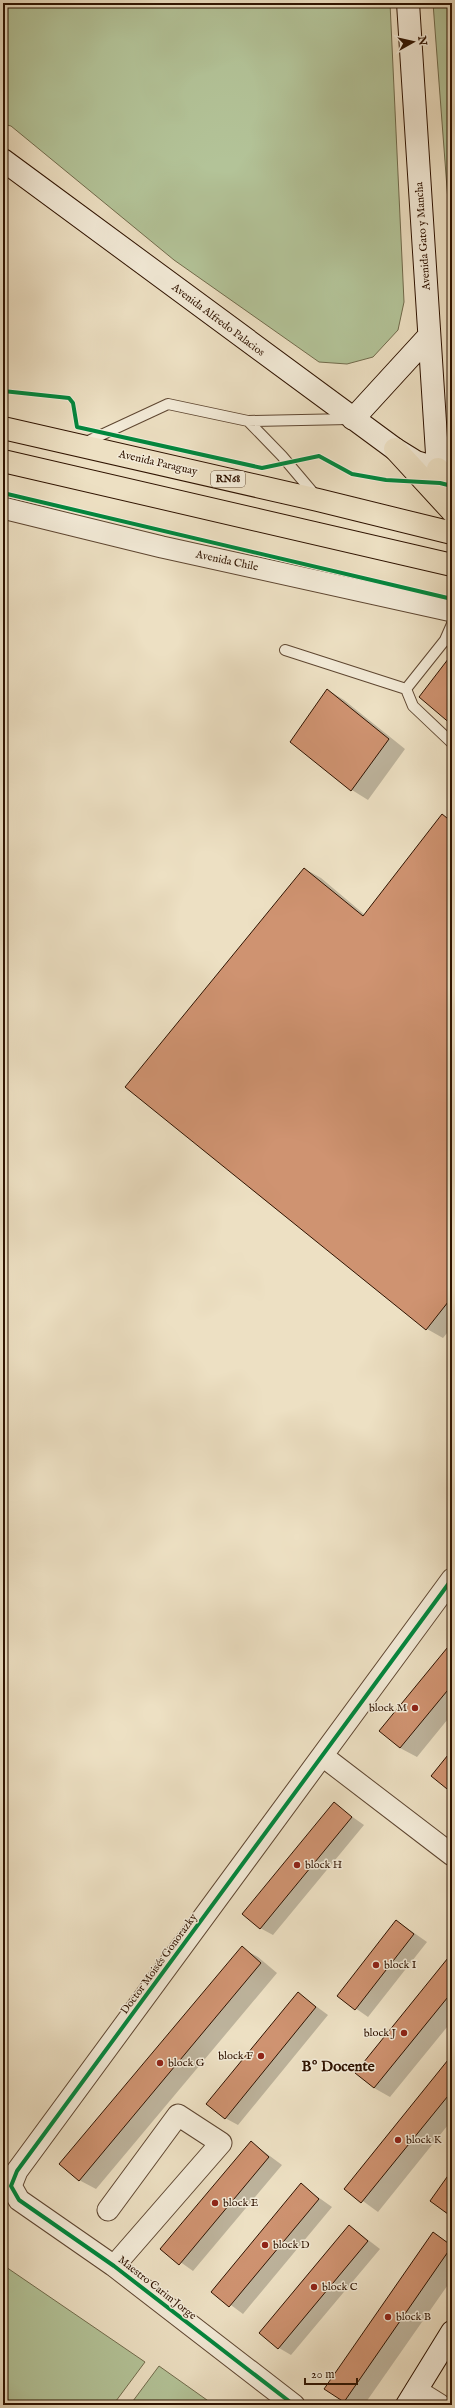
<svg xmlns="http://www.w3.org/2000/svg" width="455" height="2408" font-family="'IM FELL English',serif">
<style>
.green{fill:#b3c398;stroke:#716b4c}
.shadow{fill:#0003}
.building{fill:#cf9371;stroke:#2f1300}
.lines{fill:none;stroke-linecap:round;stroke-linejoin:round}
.lane-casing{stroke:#5e4631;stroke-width:12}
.street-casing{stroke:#5e4631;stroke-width:23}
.secondary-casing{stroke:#2f1300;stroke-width:24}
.primary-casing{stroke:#2f1300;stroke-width:24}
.lane{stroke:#f3ebd8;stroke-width:10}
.street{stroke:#f3ebd8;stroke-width:21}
.secondary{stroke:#f3ebd8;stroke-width:22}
.primary{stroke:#ede0c3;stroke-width:22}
.cycleway-casing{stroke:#f3ebd8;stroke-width:6}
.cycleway{stroke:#00873e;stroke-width:4}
.poi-dot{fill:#8f2418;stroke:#f3ebd8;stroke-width:1.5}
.labels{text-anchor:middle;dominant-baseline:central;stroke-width:3;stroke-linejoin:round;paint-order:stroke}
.shield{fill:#f3ebd8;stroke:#6a5441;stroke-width:1}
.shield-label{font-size:10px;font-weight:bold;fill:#2f1300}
.street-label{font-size:11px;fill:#2f1300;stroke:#f3ebd8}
.poi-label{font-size:11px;fill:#2f1300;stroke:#f3ebd8;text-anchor:start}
.district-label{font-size:15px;font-weight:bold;fill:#2f1300;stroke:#f3ebd8}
</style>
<rect width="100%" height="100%" fill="#ede0c3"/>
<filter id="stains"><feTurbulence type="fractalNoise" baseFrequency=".005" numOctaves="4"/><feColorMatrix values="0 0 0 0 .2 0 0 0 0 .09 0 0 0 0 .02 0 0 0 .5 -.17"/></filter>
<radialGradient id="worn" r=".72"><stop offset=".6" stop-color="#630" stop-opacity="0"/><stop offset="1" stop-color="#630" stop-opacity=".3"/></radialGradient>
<path class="green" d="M3,3H390L404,302L398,330L373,357L347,364L319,362L174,260L11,126L3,124Z
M433,3H452V254Z
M3,2265L145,2362L113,2405H3Z
M159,2366L214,2405H130Z"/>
<path class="shadow" d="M328,690L344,700L405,749L368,800L352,790L291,742Z
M443,816L452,821V1327L443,1338L427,1329L305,869L321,878L365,915Z
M452,1644V1714L417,1757L400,1748L380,1730Z
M334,1804L364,1825L273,1935L260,1928Z
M397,1921L427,1942L368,2017L338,1996Z
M242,1948L258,1957L277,1973L96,2189L79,2180Z
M452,1955V2021L390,2097L374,2088Z
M298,1993L328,2015L238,2125L225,2118Z
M452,2056V2120L378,2212L345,2188Z
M251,2142L282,2165L193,2271L162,2249Z
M301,2185L332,2207L243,2314L212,2291Z
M350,2226L380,2249L291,2355L279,2348Z
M433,2233L452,2245V2279L364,2405H350L344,2401Z"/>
<path class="building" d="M452,654V725L419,697Z
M327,689L389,739L351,791L290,742Z
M442,814L452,822V1297L426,1330L125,1087L304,868L363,916Z
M452,1642V1685L400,1748L379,1731Z
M452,1750V1793L431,1776Z
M334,1802L352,1817L260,1929L242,1914Z
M396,1920L414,1934L355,2010L337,1996Z
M242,1946L261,1963L79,2181L59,2164Z
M452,1953V1992L374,2088L355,2073Z
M298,1992L316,2007L225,2119L206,2104Z
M452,2055V2091L361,2203L344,2189Z
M251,2141L269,2157L179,2265L160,2249Z
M452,2170V2217L430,2201Z
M301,2183L319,2199L229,2307L211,2292Z
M349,2225L368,2241L278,2349L259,2333Z
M433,2232L452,2246L344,2402L324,2389Z"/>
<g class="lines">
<defs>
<path id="lane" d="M248,421L349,419
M84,443L168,404L248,421L282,456L315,495
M452,624L445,640L406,689L413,706L452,743
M285,650L406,689"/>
<path id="street" d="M3,508L162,547L452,611
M324,1757L452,1855
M108,2210L178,2115L221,2143L114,2266
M416,2390L440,2405
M294,2405L114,2266L19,2200L11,2186L17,2171L452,1579"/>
<path id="secondary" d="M408,3L438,469
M3,160L395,449L416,462L452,473
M353,419L429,336
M407,2405L452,2332"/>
<path id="primary" d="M3,428L318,500L452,533
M395,449L452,511
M3,461L452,565
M438,469L444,501"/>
</defs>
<use href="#lane" class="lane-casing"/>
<use href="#street" class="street-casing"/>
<use href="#secondary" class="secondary-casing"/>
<use href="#primary" class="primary-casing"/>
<use href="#lane" class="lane"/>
<use href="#street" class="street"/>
<use href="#secondary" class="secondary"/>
<use href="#primary" class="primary"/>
<defs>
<path id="cycleway" d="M3,391L69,398L73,403L77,427L262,468L319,456L352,474L386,480L440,483L452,486
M3,493L452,599
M294,2405L114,2266L19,2200L11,2186L17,2171L452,1579"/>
</defs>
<use href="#cycleway" class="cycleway-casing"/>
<use href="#cycleway" class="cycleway"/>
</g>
<g class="poi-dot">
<circle cx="415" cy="1708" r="4"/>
<circle cx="297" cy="1865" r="4"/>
<circle cx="376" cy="1965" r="4"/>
<circle cx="404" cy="2033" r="4"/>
<circle cx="261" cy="2056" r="4"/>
<circle cx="160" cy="2063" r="4"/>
<circle cx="398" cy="2140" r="4"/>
<circle cx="215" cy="2203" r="4"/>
<circle cx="265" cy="2245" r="4"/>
<circle cx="314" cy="2287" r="4"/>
<circle cx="388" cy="2317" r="4"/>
</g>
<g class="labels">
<rect class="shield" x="211" y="471" width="34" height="16" rx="3"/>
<g class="shield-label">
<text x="228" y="479">RN68</text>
</g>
<g class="street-label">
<text transform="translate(423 236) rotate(-94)">Avenida Gato y Mancha</text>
<text transform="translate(218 320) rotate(37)">Avenida Alfredo Palacios</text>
<text transform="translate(158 463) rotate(13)">Avenida Paraguay</text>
<text transform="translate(227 561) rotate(12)">Avenida Chile</text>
<text transform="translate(159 1964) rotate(-54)">Doctor Moisés Gonorazky</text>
<text transform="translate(157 2288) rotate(38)">Maestro Carim Jorge</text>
</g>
<g class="poi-label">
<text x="407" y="1708" text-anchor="end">block M</text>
<text x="305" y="1865">block H</text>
<text x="384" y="1965">block I</text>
<text x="396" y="2033" text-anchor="end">block J</text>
<text x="253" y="2056" text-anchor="end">block F</text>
<text x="168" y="2063">block G</text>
<text x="406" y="2140">block K</text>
<text x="223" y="2203">block E</text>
<text x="273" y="2245">block D</text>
<text x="322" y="2287">block C</text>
<text x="396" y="2317">block B</text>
</g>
<g class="district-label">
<text x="338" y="2066">Bº Docente</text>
</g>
</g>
<rect width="455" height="2408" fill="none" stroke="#ede0c3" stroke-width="16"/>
<rect x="4" y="4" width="447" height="2400" fill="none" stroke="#2f1300" stroke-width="2"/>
<rect x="8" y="8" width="439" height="2392" fill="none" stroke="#2f1300"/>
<g transform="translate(413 42) rotate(82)" stroke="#f3ebd8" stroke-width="3" paint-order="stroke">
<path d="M0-3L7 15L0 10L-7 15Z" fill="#2f1300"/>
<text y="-6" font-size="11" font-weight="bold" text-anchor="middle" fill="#2f1300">N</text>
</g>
<path d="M305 2378v6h52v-6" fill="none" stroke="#2f1300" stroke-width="2"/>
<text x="311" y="2378" font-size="12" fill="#2f1300" stroke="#f3ebd8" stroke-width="3" paint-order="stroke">20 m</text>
<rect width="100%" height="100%" filter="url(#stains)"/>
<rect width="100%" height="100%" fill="url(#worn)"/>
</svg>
